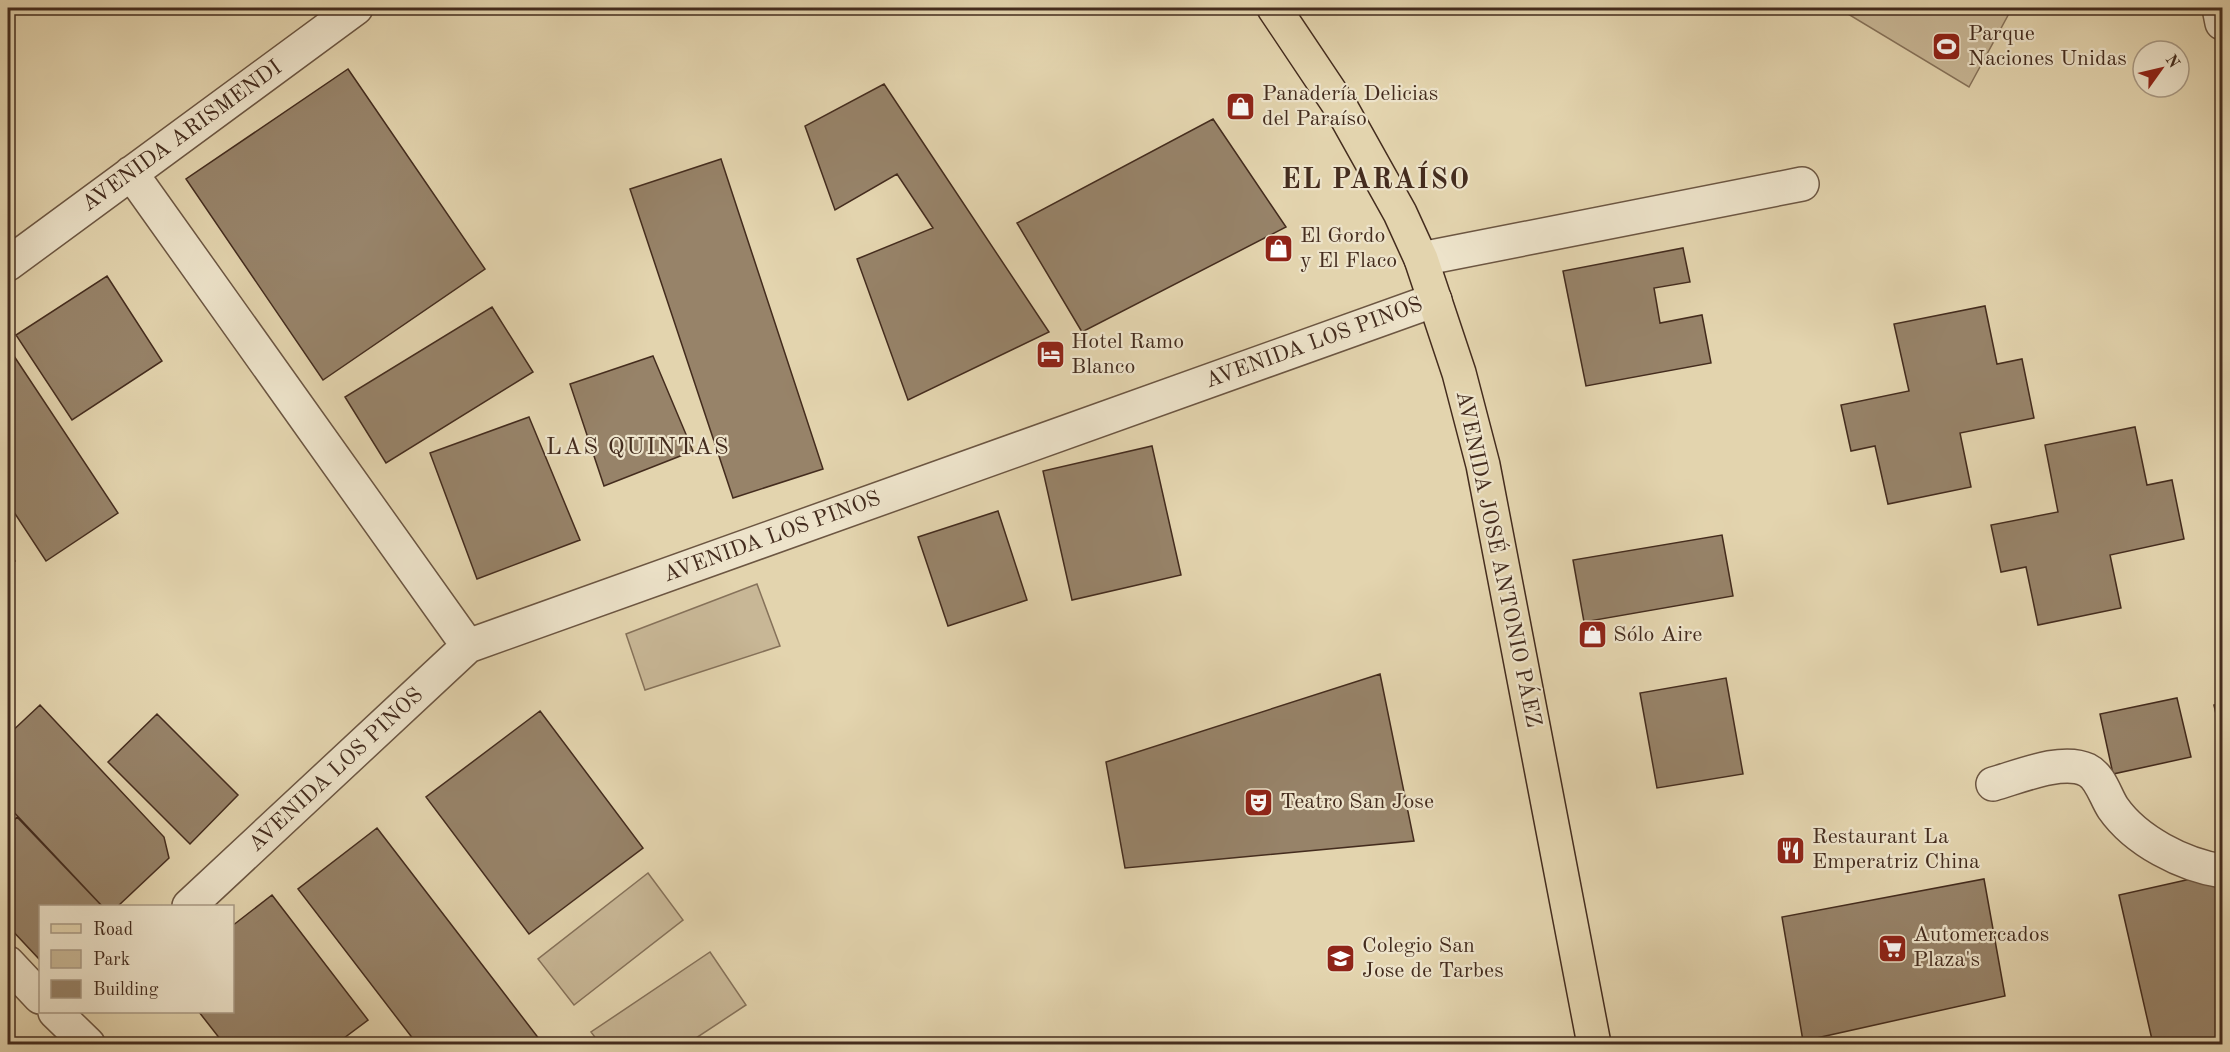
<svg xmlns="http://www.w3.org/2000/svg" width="2230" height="1052" font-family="'Old Standard TT',serif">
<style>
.green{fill:#c8b796;stroke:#86725a;stroke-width:1.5}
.building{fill:#978369;stroke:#442c1e;stroke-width:1.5}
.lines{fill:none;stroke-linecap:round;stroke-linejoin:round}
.minor-casing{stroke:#6c5642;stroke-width:36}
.major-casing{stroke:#442c1e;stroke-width:36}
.minor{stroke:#ede3ca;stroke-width:33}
.major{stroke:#e3d4ae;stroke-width:33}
.labels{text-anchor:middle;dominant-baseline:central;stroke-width:4.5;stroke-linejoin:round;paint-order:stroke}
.poi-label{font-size:22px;fill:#442c1e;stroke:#ede3ca;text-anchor:start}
.street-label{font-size:22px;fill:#442c1e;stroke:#ede3ca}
.neighbourhood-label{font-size:24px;letter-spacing:1.5px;fill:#442c1e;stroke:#ede3ca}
.district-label{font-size:28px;font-weight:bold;letter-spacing:1.5px;fill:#442c1e;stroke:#ede3ca}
</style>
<rect width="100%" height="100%" fill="#e3d4ae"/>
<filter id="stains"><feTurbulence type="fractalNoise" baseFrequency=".00333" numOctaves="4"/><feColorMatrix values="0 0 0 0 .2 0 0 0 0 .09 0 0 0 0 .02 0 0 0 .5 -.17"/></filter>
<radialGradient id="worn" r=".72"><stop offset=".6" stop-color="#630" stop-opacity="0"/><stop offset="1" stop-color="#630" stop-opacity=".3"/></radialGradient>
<path class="green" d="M1838,8H2012L1969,87Z
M757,584L780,646L645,690L626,634Z
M648,873L683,920L574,1005L538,959Z
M710,952L746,1005L687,1044H600L591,1032Z"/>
<path class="building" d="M348,69L485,269L323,380L186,179Z
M884,84L1049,332L908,400L857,259L933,228L897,174L835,210L805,126Z
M1213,119L1286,227L1082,332L1017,223Z
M721,159L823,469L733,498L630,189Z
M1683,248L1690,282L1654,288L1660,323L1702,315L1711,363L1586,386L1563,271Z
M107,276L162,361L72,420L16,335Z
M1985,306L1997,364L2022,359L2034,418L1960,433L1971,487L1888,504L1875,446L1851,451L1841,405L1909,391L1894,324Z
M492,307L533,372L386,463L345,397Z
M8,347L118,513L46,561L8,503Z
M653,356L693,451L604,486L570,384Z
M529,417L580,540L477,579L430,453Z
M2135,427L2147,485L2172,480L2184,539L2110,555L2121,608L2038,625L2026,567L2001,572L1991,525L2058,512L2045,445Z
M1152,446L1181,575L1072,600L1043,471Z
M998,511L1027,600L948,626L918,537Z
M1722,535L1733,596L1584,622L1573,560Z
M8,549L15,561L8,566Z
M1380,674L1414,841L1125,868L1106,762Z
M1726,678L1743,774L1657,788L1640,693Z
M2177,698L2191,757L2113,774L2100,714Z
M2222,703V741L2214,705Z
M40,705L164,837L169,858L118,906H102L8,806V735Z
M540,711L643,848L529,934L426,797Z
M157,714L238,795L190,844L108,762Z
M17,817L102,906H40V960L8,926V827Z
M377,828L543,1044H417L298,889Z
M2222,872V1036L2184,1044H2153L2119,895Z
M1984,879L2005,996L1803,1041L1782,917Z
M272,895L368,1020L336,1044H224L199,1012H232V926Z"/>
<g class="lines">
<defs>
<path id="minor" d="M2219,8L2222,23
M131,173L468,646
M1421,259L1802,184
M8,264L356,8
M1993,784C2018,777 2062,758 2087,770C2101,777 2105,796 2113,808C2136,841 2183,865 2222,871
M189,906L468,646L1435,300
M8,963L40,997
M55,1012L88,1044"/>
<path id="major" d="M1274,8L1343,111L1400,213L1421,259L1459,373L1483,465L1594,1044"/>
</defs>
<use href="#minor" class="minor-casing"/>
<use href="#major" class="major-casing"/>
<use href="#minor" class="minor"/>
<use href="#major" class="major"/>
</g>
<defs>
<symbol id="stadium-square" viewBox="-11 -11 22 22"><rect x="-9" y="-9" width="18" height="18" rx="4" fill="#8f2418" stroke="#ede3ca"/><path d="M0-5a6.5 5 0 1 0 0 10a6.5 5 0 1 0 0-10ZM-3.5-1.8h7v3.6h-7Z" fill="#fff"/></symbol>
<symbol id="shop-square" viewBox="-11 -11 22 22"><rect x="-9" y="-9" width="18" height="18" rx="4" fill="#8f2418" stroke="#ede3ca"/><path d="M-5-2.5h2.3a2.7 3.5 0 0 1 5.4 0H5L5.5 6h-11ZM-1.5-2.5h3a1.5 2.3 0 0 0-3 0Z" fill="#fff"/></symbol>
<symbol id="hotel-square" viewBox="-11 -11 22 22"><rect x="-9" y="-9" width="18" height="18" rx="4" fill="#8f2418" stroke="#ede3ca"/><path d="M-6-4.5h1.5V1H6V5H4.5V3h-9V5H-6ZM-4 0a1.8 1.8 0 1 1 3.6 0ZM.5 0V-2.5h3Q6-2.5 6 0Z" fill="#fff"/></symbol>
<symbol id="theatre-square" viewBox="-11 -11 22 22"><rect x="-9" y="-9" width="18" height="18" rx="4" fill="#8f2418" stroke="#ede3ca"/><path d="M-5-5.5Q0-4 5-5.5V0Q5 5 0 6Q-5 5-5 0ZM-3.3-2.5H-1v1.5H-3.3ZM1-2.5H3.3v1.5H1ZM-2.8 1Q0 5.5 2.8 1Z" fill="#fff"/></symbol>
<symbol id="restaurant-square" viewBox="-11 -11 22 22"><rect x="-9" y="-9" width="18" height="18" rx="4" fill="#8f2418" stroke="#ede3ca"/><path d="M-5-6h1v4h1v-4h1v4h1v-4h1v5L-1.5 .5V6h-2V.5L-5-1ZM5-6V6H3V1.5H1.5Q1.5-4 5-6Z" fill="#fff"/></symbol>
<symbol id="supermarket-square" viewBox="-11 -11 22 22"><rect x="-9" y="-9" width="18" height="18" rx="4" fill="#8f2418" stroke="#ede3ca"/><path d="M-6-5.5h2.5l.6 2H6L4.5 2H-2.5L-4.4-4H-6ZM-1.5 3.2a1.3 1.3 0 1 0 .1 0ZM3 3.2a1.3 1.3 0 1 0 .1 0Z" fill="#fff"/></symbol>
<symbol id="school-square" viewBox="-11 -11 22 22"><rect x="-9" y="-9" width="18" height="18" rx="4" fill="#8f2418" stroke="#ede3ca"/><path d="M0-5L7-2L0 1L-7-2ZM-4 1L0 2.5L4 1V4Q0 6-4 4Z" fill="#fff"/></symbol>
</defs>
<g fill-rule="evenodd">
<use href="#stadium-square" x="1930" y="30" width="33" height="33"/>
<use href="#shop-square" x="1224" y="90" width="33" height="33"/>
<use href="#shop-square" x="1262" y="232" width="33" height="33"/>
<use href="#hotel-square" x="1034" y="338" width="33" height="33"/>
<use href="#shop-square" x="1576" y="618" width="33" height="33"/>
<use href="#theatre-square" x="1242" y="786" width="33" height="33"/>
<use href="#restaurant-square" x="1774" y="834" width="33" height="33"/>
<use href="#supermarket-square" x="1876" y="932" width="33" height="33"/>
<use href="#school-square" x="1324" y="942" width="33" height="33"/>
</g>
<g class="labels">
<g class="poi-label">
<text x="1968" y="34">Parque<tspan x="1968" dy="25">Naciones Unidas</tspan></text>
<text x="1262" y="94">Panadería Delicias<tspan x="1262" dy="25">del Paraíso</tspan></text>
<text x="1300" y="236">El Gordo<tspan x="1300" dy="25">y El Flaco</tspan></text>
<text x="1071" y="342">Hotel Ramo<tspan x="1071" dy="25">Blanco</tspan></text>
<text x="1613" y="635">Sólo Aire</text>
<text x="1280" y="802">Teatro San Jose</text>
<text x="1812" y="837">Restaurant La<tspan x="1812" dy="25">Emperatriz China</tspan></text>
<text x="1913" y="935">Automercados<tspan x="1913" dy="25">Plaza's</tspan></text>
<text x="1362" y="946">Colegio San<tspan x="1362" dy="25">Jose de Tarbes</tspan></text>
</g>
<g class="street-label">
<text transform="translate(182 136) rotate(-36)">AVENIDA ARISMENDI</text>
<text transform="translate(1314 343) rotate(-20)">AVENIDA LOS PINOS</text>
<text transform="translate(772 537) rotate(-20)">AVENIDA LOS PINOS</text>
<text transform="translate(1498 559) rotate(78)">AVENIDA JOSÉ ANTONIO PÁEZ</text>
<text transform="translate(336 770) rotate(-43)">AVENIDA LOS PINOS</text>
</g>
<g class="neighbourhood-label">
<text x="638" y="448">LAS QUINTAS</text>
</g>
<g class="district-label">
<text x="1376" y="181">EL PARAÍSO</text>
</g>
</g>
<rect width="2230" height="1052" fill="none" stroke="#e3d4ae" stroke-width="30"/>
<rect x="9" y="9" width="2212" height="1034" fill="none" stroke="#442c1e" stroke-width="3"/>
<rect x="15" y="15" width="2200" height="1022" fill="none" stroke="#442c1e" stroke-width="1.5"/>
<rect x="39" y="905" width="195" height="108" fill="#ede3ca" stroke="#a99a85" stroke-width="1.5"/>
<rect x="51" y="924" width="30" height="9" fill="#e3d4ae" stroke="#a99a85" stroke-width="1.5"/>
<text x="93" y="935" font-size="18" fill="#442c1e">Road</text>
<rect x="51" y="950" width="30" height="18" fill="#c8b796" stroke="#a99a85" stroke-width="1.5"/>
<text x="93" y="965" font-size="18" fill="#442c1e">Park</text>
<rect x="51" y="980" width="30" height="18" fill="#978369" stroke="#a99a85" stroke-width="1.5"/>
<text x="93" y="995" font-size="18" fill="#442c1e">Building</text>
<g transform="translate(2161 69) rotate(56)"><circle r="28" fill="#ede3ca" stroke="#a99a85" stroke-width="1.5"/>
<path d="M0-4.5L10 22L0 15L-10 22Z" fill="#8f2418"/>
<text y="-9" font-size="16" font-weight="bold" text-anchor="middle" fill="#442c1e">N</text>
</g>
<rect width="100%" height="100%" filter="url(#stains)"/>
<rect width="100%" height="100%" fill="url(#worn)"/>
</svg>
